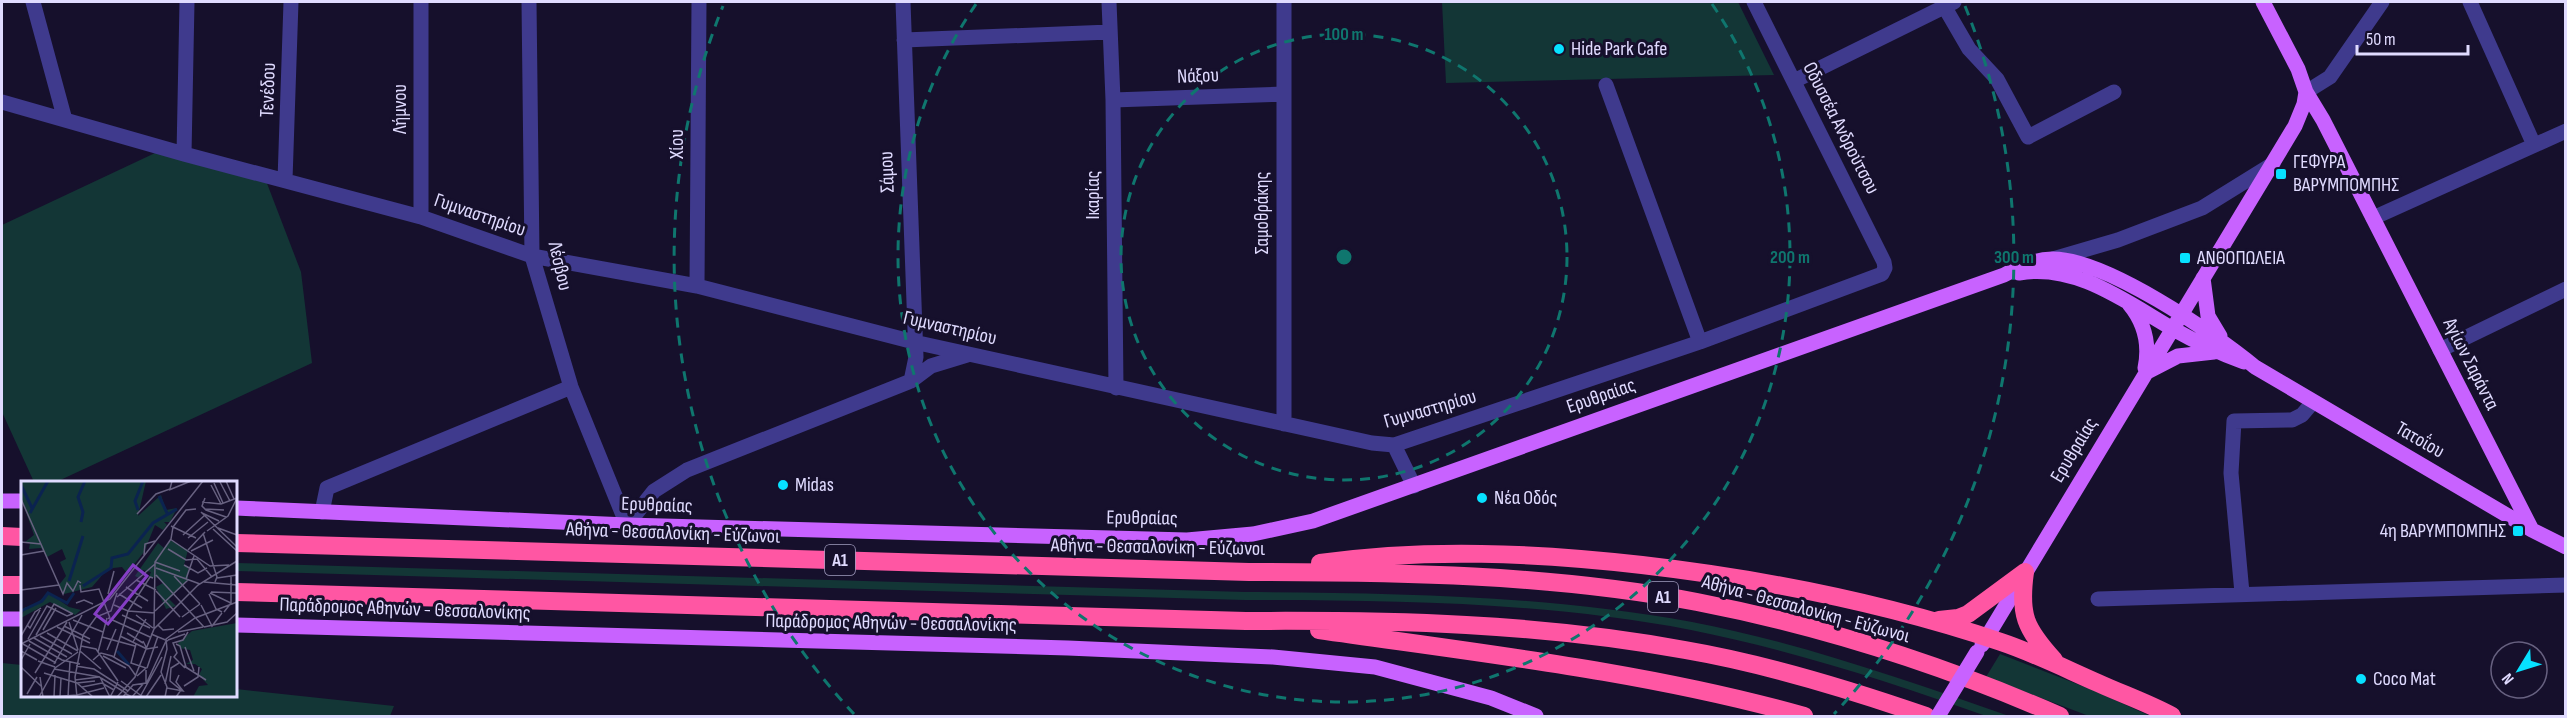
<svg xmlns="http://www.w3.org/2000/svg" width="2567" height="718" font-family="'Sofia Sans Condensed',sans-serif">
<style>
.green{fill:#133636}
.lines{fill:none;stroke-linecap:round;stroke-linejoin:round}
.minor{stroke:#3f3a8d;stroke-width:15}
.major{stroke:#c862ff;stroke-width:15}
.highway{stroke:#ff56a3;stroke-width:18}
.major-bridge{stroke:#c862ff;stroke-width:15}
.ring{fill:none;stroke:#0f766e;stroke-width:3;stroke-dasharray:10 8}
.poi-dot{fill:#07e1ff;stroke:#16102c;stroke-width:2}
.labels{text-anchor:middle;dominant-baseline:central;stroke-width:6;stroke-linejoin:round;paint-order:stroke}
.shield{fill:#16102c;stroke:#a39ec0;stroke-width:1.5}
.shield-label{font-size:18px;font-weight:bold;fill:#e0dbff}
.poi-label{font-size:20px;fill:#e0dbff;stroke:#16102c;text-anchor:start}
.street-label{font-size:20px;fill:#e0dbff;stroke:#16102c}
.inset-river{fill:none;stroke:#0b2350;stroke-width:3}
.inset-road{fill:none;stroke:#676180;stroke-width:1.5}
.view{fill:#853ec5;fill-opacity:0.15;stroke:#853ec5;stroke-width:3}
.inset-edge{fill:none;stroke:#e0dbff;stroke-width:3}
.centre{fill:#0f766e;stroke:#16102c;stroke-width:3}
.ring-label{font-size:18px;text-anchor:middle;font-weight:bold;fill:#0f766e;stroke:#16102c;stroke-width:6;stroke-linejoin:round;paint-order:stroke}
</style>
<rect width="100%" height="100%" fill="#16102c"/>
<path class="green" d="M1442,2H1738L1774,75L1446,83Z
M170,146L263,173L301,272L312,363L56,482H34L2,412V225Z
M236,563L1245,592C1394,593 1545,595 1692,622C1801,643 1905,680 2009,716H1986C1890,682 1792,650 1691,630C1545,602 1394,600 1245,600L236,571Z
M2000,654L2095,691L2150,716H2089L1986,677Z
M2,663L22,665V696H236V689L394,706L390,716H2Z"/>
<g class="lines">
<path class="minor" d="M33,2L65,120
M421,2V217
M529,2L532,256L571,387L627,525L654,491L687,470L911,381L916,357L903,2
M1109,2L1113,100L1116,388
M1284,2V424
M2470,2L2534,145
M1944,6L1969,49L1997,79L2028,137L2114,92
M904,40L1110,32
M1794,81L1954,2
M1606,85L1700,342
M2306,92L2330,77L2382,2
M1113,100L1283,94
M2,102L184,154L421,217L532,256L697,286L914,342L1372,443L1394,445L1700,342L1882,274L1885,268L1884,262L1754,2
M184,154L187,2
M285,180L291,2
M2373,218L2566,131
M2053,259L2118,240L2202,208L2273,164
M697,286L699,2
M2440,350L2566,289
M911,381L931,366L967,355
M1394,445L1414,486
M322,512L327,488L571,387
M2242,593L2231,473L2234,421L2292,420L2302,415L2313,402
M2098,599L2566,585"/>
<path class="major" d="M2263,2L2298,69L2306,92L2323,120L2532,530
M2019,273C2076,263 2126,302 2173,329C2196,342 2219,353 2244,362
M2203,278L2208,316L2220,336
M2129,304C2144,322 2150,344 2145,368
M2147,372L2178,356L2214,352
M2,501H22
M236,508L627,525L1187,540L1253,534L1313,521L2004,275C2019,267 2035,259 2052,259C2104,258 2214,333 2255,367L2532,530L2566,547
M2,619H22
M236,625L1068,648L1273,657L1375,667L1491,698L1536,716
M1982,645L2295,126L2304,104L2306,92"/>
<path class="highway" d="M2,536L22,537
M236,543L1249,572C1398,572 1550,574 1697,602C1821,626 1945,666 2060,716
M1320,563C1427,548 1536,553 1642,565C1763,579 1885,603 2001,642C2034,653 2066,669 2098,683C2122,694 2148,703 2172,716
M2025,572C2019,615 2025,628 2054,660
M2,585H22
M236,592L1246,621C1393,620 1540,623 1685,650C1767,664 1848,689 1926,716
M1939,620L1958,618L1968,614L2025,572
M1319,630C1479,653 1649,672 1804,716"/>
<path class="major-bridge" d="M1938,716L1977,652"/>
</g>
<g class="ring">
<circle cx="1344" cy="257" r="223"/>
<path d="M1712 4A446 446 0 1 1 976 4"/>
<path d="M854 714A670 670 0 0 1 723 6M1965 6A670 670 0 0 1 1834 714"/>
</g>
<g class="poi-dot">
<circle cx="1559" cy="49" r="6"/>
<rect x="2275" y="168" width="12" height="12" rx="3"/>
<rect x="2179" y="252" width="12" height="12" rx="3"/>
<circle cx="783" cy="485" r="6"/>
<circle cx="1482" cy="498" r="6"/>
<rect x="2512" y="525" width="12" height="12" rx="3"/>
<circle cx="2361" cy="679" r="6"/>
</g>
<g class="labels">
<g class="shield">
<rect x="825" y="545" width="30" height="30" rx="4.5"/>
<rect x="1648" y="582" width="30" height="30" rx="4.5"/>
</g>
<g class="shield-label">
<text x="840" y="560">Α1</text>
<text x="1663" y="597">Α1</text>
</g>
<g class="poi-label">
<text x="1571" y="49">Hide Park Cafe</text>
<text x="2293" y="162">ΓΕΦΥΡΑ<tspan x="2293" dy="23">ΒΑΡΥΜΠΟΜΠΗΣ</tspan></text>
<text x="2197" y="258">ΑΝΘΟΠΩΛΕΙΑ</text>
<text x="795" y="485">Midas</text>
<text x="1494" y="498">Νέα Οδός</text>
<text x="2506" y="531" text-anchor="end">4η ΒΑΡΥΜΠΟΜΠΗΣ</text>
<text x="2373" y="679">Coco Mat</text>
</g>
<g class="street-label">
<text transform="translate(1198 76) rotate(-2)">Νάξου</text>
<text transform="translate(268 90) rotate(-88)">Τενέδου</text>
<text transform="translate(400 109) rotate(-90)">Λήμνου</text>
<text transform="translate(1841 128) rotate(63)">Οδυσσέα Ανδρούτσου</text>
<text transform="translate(677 144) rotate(-90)">Χίου</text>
<text transform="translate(887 172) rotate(-92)">Σάμου</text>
<text transform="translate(1093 195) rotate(-90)">Ικαρίας</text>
<text transform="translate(1262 213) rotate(-90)">Σαμοθράκης</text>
<text transform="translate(480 215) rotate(19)">Γυμναστηρίου</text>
<text transform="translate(560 266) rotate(77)">Λέσβου</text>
<text transform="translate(950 328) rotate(13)">Γυμναστηρίου</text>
<text transform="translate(2471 364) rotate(63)">Αγίων Σαράντα</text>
<text transform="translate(1601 396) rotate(-19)">Ερυθραίας</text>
<text transform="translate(1430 409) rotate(-16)">Γυμναστηρίου</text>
<text transform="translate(2420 440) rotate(30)">Τατοΐου</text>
<text transform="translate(2074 450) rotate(-59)">Ερυθραίας</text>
<text transform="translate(657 505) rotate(2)">Ερυθραίας</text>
<text transform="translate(1142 518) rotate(1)">Ερυθραίας</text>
<text transform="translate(673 533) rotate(2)">Αθήνα - Θεσσαλονίκη - Εύζωνοι</text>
<text transform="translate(1158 547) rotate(1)">Αθήνα - Θεσσαλονίκη - Εύζωνοι</text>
<text transform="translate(405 609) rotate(2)">Παράδρομος Αθηνών - Θεσσαλονίκης</text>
<text transform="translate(1806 609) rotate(15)">Αθήνα - Θεσσαλονίκη - Εύζωνοι</text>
<text transform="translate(891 623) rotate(1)">Παράδρομος Αθηνών - Θεσσαλονίκης</text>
</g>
</g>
<g transform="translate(21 481)">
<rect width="216" height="216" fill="#16102c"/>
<path d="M0,0H125L117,35L140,14L145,29L156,27L149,41H143L146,44L142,49L134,44L123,71L106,92L101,86L92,87L83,92L71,106L43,113L38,104L45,95L39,81L45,78L41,68L26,76L20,67L8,68L9,62L4,61L13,54L0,17ZM149,59L167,69L163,84L167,86V99L148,118L155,125L145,128L135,106L142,102L138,97L128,96L130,91L122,89L118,97L114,95L137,62L143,67ZM28,112L48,126L60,129L54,134L29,121L0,137L4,126H11ZM216,142V216H172L178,205L187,204L178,194L181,188L174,183H165L172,179L169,169L159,167L157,162L171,150Z" fill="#133636"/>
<path class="inset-river" d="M0,4L11,27M138,15L146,32M117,29L114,20L122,0M9,32L27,0M60,41L62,31L57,16L64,0M48,100L62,55M62,105L90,87L91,77L107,73L132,42L156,28M0,130L21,120L27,112L46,122L53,112M96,170L108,184"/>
<path class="inset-road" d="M205,0L213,18M199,1L209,20M193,2L202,22M190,4L200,23M148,9L170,0M184,17L181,25L185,29L205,36M0,18L42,113L46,102L52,110L57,100L60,102M181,21L200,23L216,17M184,28L203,29M180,31L216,66M181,32L198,40M116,33L135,13L149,8L151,0M150,45L175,57M152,46L165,29L175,28M197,47L216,54M192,48L216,70M186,50L207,35L216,17M182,52L196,96L194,101M162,54L184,34M167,57L187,41M149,58L189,85L208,84M0,61L20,63M147,68L165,79L176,78L191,96M167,69L184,51M170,70L192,59M0,74L23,70M123,74L124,63L134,60M134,81L159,90M163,84L177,92L186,87M135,87L179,103M135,94L183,146M153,95L179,123M196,97L216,94M165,98L173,75M115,99L135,109M183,101L216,104M59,104L60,111L78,108L89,137M105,106L127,120M0,109L38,104M135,110L159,136M190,111L216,112M189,112L210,122L203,131M87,113L93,90M98,113L121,127M188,113L195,128L201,131M96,116L134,83M55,122L63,119L72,123M210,122V95M93,124L107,130L134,132M180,124L191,145L201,132M134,130L167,99M101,134L129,147M115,134L132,147M161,136L179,123M87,137L129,156M52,139L82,151M48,141L57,169M6,144L9,147L19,129M137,144L142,149L153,148M43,145L69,158M36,146L69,162M183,146L206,141L216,132M133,148L134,81L150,58L152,46M22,149L35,127M157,151L182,146M26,152L57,170M106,152L122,162M130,153L147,160M15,154L33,123L52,133M0,155L14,131L20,127M19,155L51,173M99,155L126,168M81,156L114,165M13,157L46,176M7,158L26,125L46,135L51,133M147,159L164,153M8,160L41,179L59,183M122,160L126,168L137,166M112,161L125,138M0,163L89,118L182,0M2,163L35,182M115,163L110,182L125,187L116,195M155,163L159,165L165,186M60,165L75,168L97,200M164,166L173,190M86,169L95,148M0,170L16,179M59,170L80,188M77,171L86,137M82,175L105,187M93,176L107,130L129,96L132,97M0,179L9,163M72,179L80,172L91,175L108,185L115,195M17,180L34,186M33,183L61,134M55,185L73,188L107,210M163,185L185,199M0,186L21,206M126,187L137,155M164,187L153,176L156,172L152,162L162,159L167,151M33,188L79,196M14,192L46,141M23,192L56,202L72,216M19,196L22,216M79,196L89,216L97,201M80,197L105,212L102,216M54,199L78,196M100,200L122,216M56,202L74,200M125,203L145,160M144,203L150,175M163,205L177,196L178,186M61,206L81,202L93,209M146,207L162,210L155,201L158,194M106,211L112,204L125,202V189M6,213L16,196M105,213L111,216L122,203M18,216L34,187L57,171M29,216L56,214L83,207M33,216L34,194M39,216L40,197M47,216L49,180M56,216L54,196L62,154L75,136L90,130L96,112M96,216L114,196L133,148L177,104L216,80M119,216L141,176M125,216L140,194M144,216L146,206L140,191L146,168L145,158L174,137L216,121M155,216L160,209L149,200L150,187L158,182"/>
<path class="view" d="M112,84L126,95L87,143L74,133Z"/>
<rect width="216" height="216" class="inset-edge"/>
</g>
<circle cx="1344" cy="257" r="9" class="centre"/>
<g class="ring-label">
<text x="1344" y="40">100 m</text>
<text x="1790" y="263">200 m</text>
<text x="2014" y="263">300 m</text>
</g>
<rect width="2567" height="718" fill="none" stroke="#e0dbff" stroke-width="6"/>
<g transform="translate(2519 670) rotate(232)"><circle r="28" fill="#16102c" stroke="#676180" stroke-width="1.5"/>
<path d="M0-4.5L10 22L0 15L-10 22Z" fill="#07e1ff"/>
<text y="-9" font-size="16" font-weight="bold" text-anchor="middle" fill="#e0dbff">N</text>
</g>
<path d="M2357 45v9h111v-9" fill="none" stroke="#e0dbff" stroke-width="3"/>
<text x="2366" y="45" font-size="18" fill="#e0dbff" stroke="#16102c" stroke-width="4.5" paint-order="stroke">50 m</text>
</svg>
